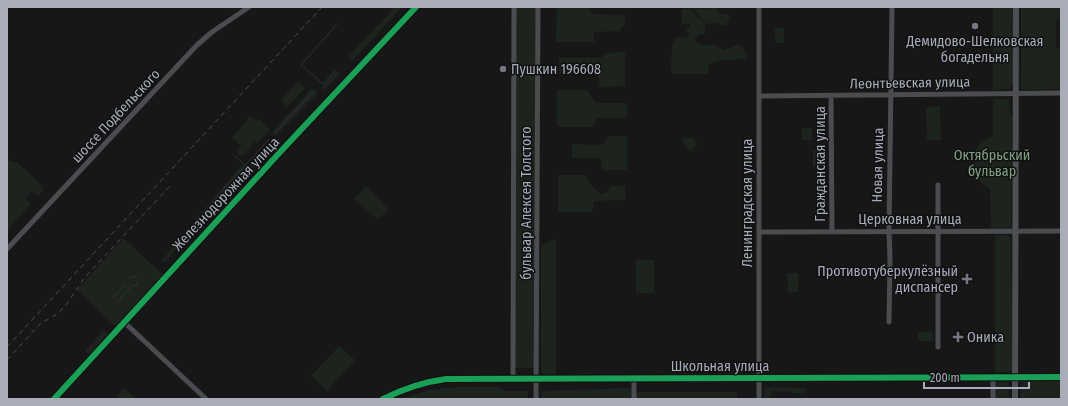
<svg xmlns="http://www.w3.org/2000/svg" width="1068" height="406" font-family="'Fira Sans Condensed',sans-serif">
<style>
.green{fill:#1d241e}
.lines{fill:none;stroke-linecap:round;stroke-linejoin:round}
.stream{stroke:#2a3239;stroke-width:1}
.minor{stroke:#4b4c50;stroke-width:5}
.major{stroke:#4d4f52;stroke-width:6}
.rail{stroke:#4b4c4f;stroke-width:1;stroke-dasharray:5 4;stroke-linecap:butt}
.cycleway-casing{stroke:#111113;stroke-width:8}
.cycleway{stroke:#1a9f57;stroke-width:6}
.poi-dot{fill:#757880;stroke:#111113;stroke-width:1.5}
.labels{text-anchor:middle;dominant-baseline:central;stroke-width:3;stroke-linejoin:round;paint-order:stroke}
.poi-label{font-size:14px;fill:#a8adb8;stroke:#111113;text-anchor:start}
.street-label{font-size:14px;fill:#a8adb8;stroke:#111113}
.park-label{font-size:14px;fill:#7fa381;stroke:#111113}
</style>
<rect width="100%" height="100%" fill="#171717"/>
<path class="green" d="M393,7H402L352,61L348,57L391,12V9Z
M516,7H536L535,368H515Z
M557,7H587L593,14L622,15L625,16V24L619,31L594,32V42H558L556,40Z
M716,7L719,13L728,15L730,19L725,25H719L718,23L706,24L692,8L705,9Z
M993,7H1013V85H1011L1010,89L993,90Z
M1021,7H1061V19H1056V48H1061V89L1021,90Z
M682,9H691L697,16L705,24V35L699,34L695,39C704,50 708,42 717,46C720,47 721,48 723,50L738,45C745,48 746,51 746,58L744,59C731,60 720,59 709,64L708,74H674L672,72L671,69L672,44L675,38L687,37L690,33H687L686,31L690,26V24H682Z
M775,28H784V43H775Z
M625,52V86L601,87C598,83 600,78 597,74H559V58H601L606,53Z
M336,70L340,74L324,90L321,87Z
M298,81L305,88L287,107L281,100Z
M312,88L318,93L276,136L272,132Z
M559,90H587L596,103H627V116L625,118H595V125L593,127H560L557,126V91Z
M993,99H1009L1010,115L1012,116L1011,225L1009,228L991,229L990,189C986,186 981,183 978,179C975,175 973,169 973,164C972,150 980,142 993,136Z
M940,106L941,140H927L926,107Z
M250,116L257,122L259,119L270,130L258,142H255L244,154L240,156L237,152L240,145L232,138Z
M802,128H812V140H802Z
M610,136H627V170H602L601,161L599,158H572V144L602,145Z
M693,138L698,145L690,151L681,139Z
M270,140L272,142L251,170L248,167Z
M813,150H822V166H813Z
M7,157L11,162H17L41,185L43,190L38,196L32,191L25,198L31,204L7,231Z
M242,165L247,170L200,224L196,221L212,203V200Z
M560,175H585C589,180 596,192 602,194L607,192L611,186H625L626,199L624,200L594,201L593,210L592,212H561L558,210V177Z
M366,186L389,208L378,220L354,199Z
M192,225L195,228L164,263L161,261Z
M995,235H1008L1011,237L1012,370L1009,372H995Z
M123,238L163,275L116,327L77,290Z
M554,239L556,242V375C550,375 544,377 541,371V247L543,245Z
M636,260H654V293H636Z
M787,273H798V292H788Z
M104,330L110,335L91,356L85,351Z
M932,331L933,341H918V332Z
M339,346L355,360L327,391L311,376Z
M1021,380H1061V399H1021Z
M994,382H1009V399H994Z
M457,387H499L504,391H528V399H401L429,390Z
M765,387L807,388L806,391L803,393H791V391H772V395H770V399H764Z
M631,388V399H542L541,391Z
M124,389H125L136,399H120L118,396L122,390Z
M637,392H737V399H637Z"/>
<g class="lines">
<path class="stream" d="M335,71L323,84L301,65L337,24
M274,134L314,91
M233,154L246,166
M195,221L269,139
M129,279L133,276L137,278
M114,298L115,294L119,292L122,287L125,286
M118,301L121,300L122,296L127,292L132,286L137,285L138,281"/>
<path class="minor" d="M759,96L1061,93
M831,96L832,232
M759,232L1061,231
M7,249L197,45L212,32L249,7
M124,322L206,399
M889,322L890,259L889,231L892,7
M938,347V185
M513,379L514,7
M634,379V399
M54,399L282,150L416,7
M383,399C403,389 423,382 446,379L1061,377
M536,399L538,7
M759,399V7
M993,399V377"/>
<path class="major" d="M1015,399L1016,7"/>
<path class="rail" d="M7,347L322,7
M7,360L40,324L57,314L66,305L85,277L171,185"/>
<defs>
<path id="cycleway" d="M54,399L282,150L416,7
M383,399C403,389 423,382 446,379L1061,377"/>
</defs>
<use href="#cycleway" class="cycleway-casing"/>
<use href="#cycleway" class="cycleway"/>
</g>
<g class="poi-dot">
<circle cx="975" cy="26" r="4"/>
<circle cx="503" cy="69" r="4"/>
<path d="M965 273h4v4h4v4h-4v4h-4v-4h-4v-4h4z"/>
<path d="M956 331h4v4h4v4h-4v4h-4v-4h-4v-4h4z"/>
</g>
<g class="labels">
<g class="poi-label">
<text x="975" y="41" text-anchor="middle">Демидово-Шелковская<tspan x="975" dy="16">богадельня</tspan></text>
<text x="511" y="69">Пушкин 196608</text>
<text x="958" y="271" text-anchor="end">Противотуберкулёзный<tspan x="958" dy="16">диспансер</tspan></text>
<text x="967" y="337">Оника</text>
</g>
<g class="street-label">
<text transform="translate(910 83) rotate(-1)">Леонтьевская улица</text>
<text transform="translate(116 116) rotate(-47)">шоссе Подбельского</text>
<text transform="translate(820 164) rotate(-90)">Гражданская улица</text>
<text transform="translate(878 165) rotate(-89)">Новая улица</text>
<text transform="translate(226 194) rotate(-47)">Железнодорожная улица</text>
<text transform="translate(526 203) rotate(-90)">бульвар Алексея Толстого</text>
<text transform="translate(747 203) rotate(-90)">Ленинградская улица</text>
<text x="910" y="219">Церковная улица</text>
<text x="720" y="366">Школьная улица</text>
</g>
<g class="park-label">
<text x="992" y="155">Октябрьский<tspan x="992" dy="16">бульвар</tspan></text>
</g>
</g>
<rect width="1068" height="406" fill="none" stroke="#a8adb8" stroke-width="16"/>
<path d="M924 382v6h105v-6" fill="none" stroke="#a8adb8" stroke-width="2"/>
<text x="930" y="382" font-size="12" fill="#a8adb8" stroke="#111113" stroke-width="3" paint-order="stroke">200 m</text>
</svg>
